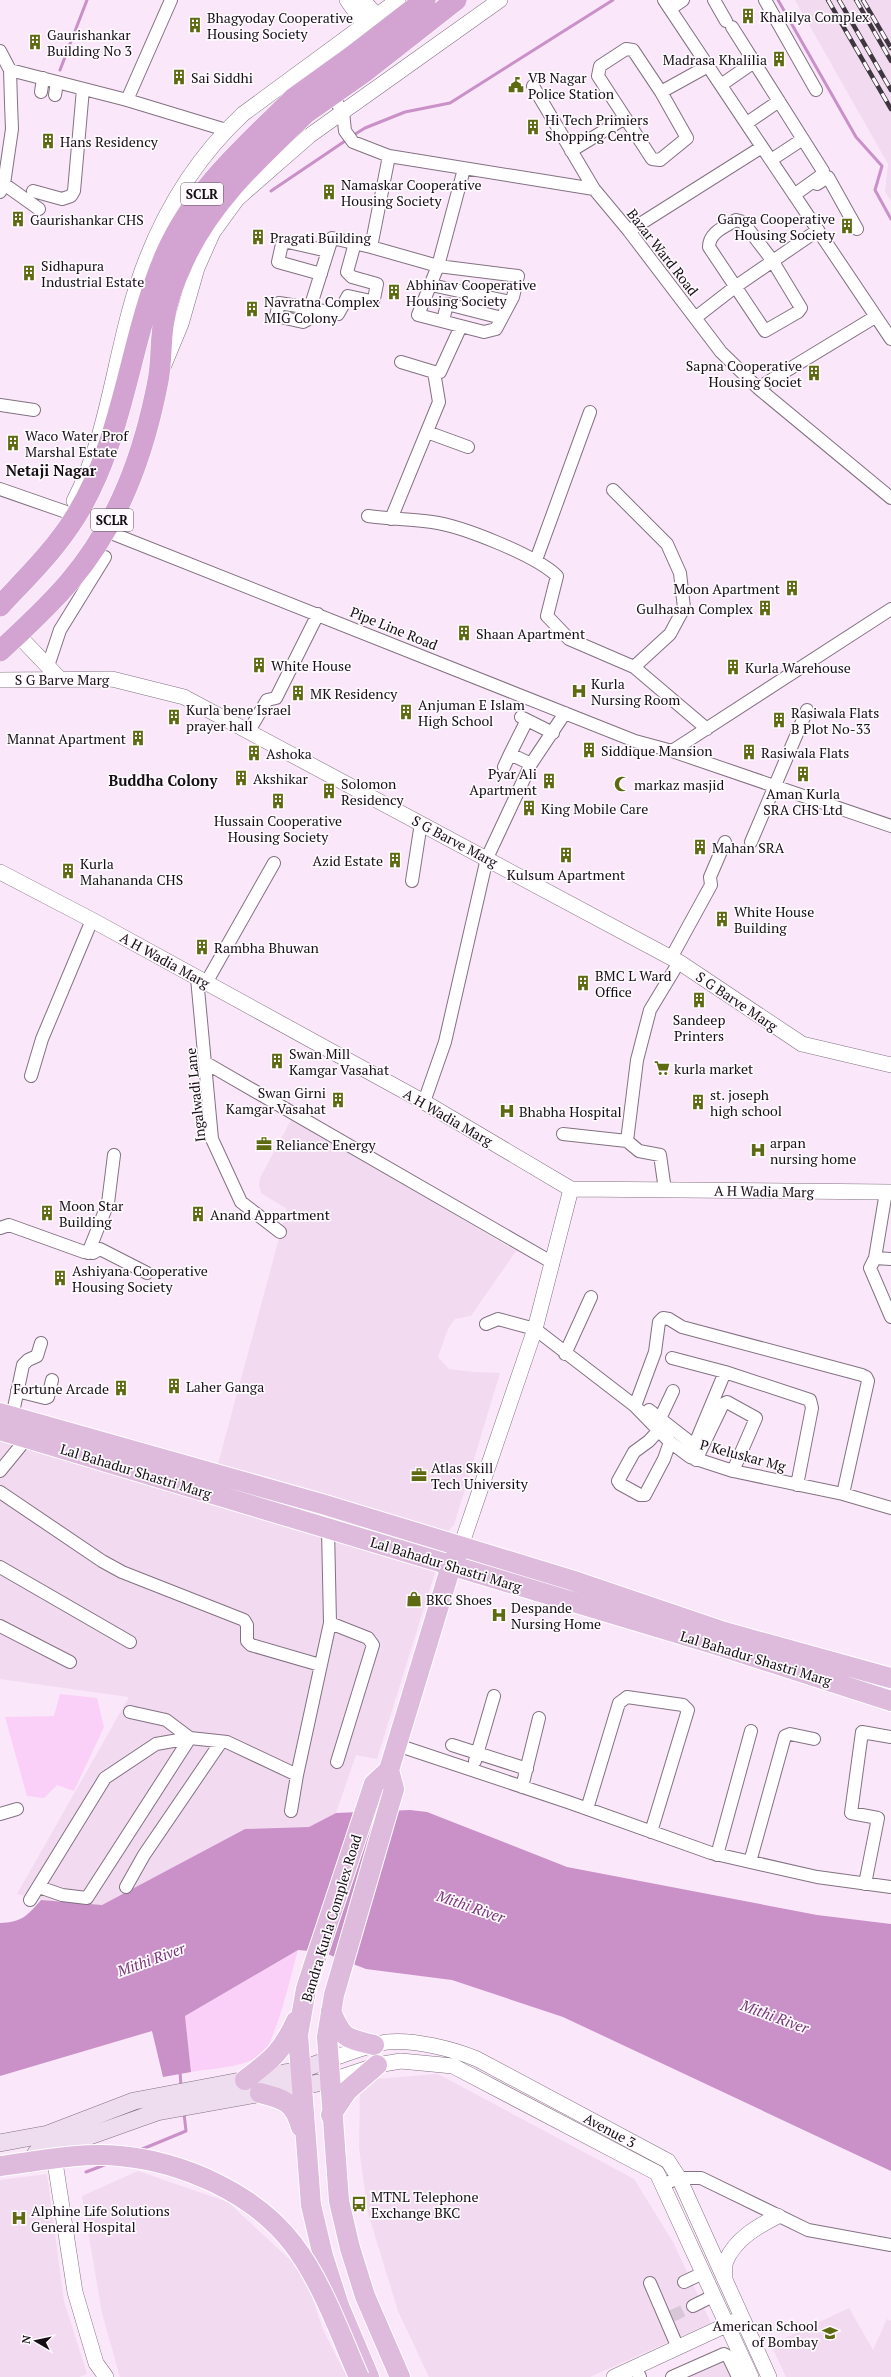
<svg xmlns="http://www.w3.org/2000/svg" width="891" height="2377" font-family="'PT Serif',serif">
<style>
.built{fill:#f2daf1}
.green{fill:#fad0f8}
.water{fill:#ca90c8}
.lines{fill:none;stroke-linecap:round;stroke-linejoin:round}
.stream{stroke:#ca90c8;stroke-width:3}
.minor-tunnel{stroke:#d8c7d7;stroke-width:12;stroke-dasharray:12 6;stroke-linecap:butt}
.minor-casing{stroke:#837282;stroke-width:14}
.tertiary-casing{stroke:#837282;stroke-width:16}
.secondary-casing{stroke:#837282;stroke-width:18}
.primary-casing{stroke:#fff;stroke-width:22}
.trunk-casing{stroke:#fff;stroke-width:22}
.minor{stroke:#fff;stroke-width:12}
.tertiary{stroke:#fff;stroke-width:15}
.secondary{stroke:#ede;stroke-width:17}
.primary{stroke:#debbdd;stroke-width:20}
.trunk{stroke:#d3a4d2;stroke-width:21}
.rail-casing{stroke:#3f373f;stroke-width:4.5}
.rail{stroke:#fefafd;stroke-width:3;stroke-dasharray:9;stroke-linecap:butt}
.primary-bridge-casing{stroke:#fff;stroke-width:22;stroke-linecap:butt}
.trunk-bridge-casing{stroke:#fff;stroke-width:22;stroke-linecap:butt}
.primary-bridge{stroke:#debbdd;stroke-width:20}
.trunk-bridge{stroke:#d3a4d2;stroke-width:21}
.labels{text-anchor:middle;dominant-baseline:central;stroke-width:3.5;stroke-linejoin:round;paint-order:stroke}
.shield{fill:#fefafd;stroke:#5b565b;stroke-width:1}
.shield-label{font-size:13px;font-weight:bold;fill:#150f15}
.poi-label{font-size:14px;fill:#150f15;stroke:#fefafd;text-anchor:start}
.street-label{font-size:14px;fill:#150f15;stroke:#fefafd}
.neighbourhood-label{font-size:15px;font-weight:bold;fill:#150f15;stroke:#fefafd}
.water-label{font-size:15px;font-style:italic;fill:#793479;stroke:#fefafd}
</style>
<rect width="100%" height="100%" fill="#fae7f9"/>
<path class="built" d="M795,0H891V201L885,192L888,164Z
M292,1118L516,1251L471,1316L455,1319L448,1329L438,1357L449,1369L474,1372L500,1373L454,1525L448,1531L440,1532L218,1464L287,1209L261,1193L259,1185L260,1178Z
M0,1429L436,1569L377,1759L356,1755L336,1813L309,1827L245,1829L102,1905L41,1900L17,1894L129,1697L0,1679Z
M438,2074L634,2179L673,2242L711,2323L590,2377H429L398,2311L368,2213L359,2148L360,2089L376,2079Z
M138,2171L228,2202L303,2272L324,2332L347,2377H120L102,2313L82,2196Z
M47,2174L64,2301L87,2374L79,2377H0V2180Z
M849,2308L873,2350L887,2319L891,2321V2377H786L771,2345Z
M724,2351L736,2377H667Z"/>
<path class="green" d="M60,1694L97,1698L104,1727L74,1791L57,1785L44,1798L27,1796L5,1717L54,1716Z
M298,1950C292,1971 276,2042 262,2054C244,2068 213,2068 191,2072L185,2016Z"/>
<path class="water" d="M410,1810L427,1812L567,1867L817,1915L891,1924V2171L563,2017L452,1980L366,1969L322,1952L298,1950L185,2016L191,2072L163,2077L152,2031L0,2076V1923C22,1922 27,1916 41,1900L102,1905L245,1829L309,1827L336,1813Z"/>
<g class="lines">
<path class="stream" d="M778,0L856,137L882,166L875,190L891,219
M60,70L87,0
M352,136L365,128L405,112L450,103L613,0
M271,191L348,139
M180,2071L181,2087
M140,2150L186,2131L184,2113
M86,2172L107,2164"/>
<path class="minor-tunnel" d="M672,2316L693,2306"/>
<defs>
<path id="minor" d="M664,0L762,147
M714,0L726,21
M765,0L816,90
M670,9L683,0
M732,27L823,171L822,175L794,195
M626,49L633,50L661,92L687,138L660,160L652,159L598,76L600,66Z
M0,51L10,70L11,103L12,129L4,184L0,192
M10,70L127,100L226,130
M721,85L754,62
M533,86L594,189L629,231L721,352L758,388L891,498
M328,90L343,112L345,131L353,142L389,156L594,189
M41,92L43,78
M661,92L708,66
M55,95L57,82
M127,100L171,0
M747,123L779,101
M571,151L625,118
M389,156L371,247L438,266L518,276L513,297L496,329L484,332L418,315L438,266L464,169
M771,160L803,139
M4,184L39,209
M817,184L828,177L857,229
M33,191L62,199L71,196L74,191L83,89
M736,220L743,222L772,260L801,308L798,312L765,331L709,247C709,232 725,227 736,220Z
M629,231L762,147L891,339
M355,243L347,272L352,277L377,284L374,299L371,301L348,296L338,314L310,308L307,320L303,322L276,316L279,303L310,308L332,238L371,247
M321,274L278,262L282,244L288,242L328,251
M431,285L510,302
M695,318L735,287L818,230
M443,321L447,304L502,318
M401,362L434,372
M758,388L875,317
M0,405L34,410
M427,432L468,447
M0,489L69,513
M613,490L667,544L680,573L684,608L670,634L634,667
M368,516C389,519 411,519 432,522C462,526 535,555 557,576L547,616L569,639L634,667L707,729
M391,519L439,402L434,372H440L461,326
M106,531L635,741L672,751L891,826
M536,560L590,412
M48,666L60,630L105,557
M521,717L553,733
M527,720L510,754L531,764
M249,731L267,700L276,698L318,614
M672,751L891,609
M504,767L510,754
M751,842L807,710
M412,881L421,823
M671,958L711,885L710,877L725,842
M197,978L212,1139L241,1202L280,1232
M206,983L274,863
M206,1063L553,1263
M31,1076L42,1039L92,920
M424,1102L445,1042L487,858L531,764L565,713
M563,1134L627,1141
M665,1190L660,1155L639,1151L627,1141L637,1060L650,1010L679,962
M886,1192L875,1258L870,1268L891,1317
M0,1228L9,1225L84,1252L93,1253L100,1249L147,1273
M88,1253L108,1203L114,1155
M875,1258L891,1259
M486,1324L498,1319L535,1329L635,1406L670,1442L690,1457L733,1471L843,1494L891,1508
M565,1354L591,1297
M672,1358L725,1372L810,1400L812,1408L797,1485
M17,1391L45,1398L48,1397L52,1380
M635,1406L655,1352L659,1322L663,1318L669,1319L682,1327L862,1375L866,1377L868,1381L843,1494
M649,1410L695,1446
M12,1417L23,1365L28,1360L37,1356L41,1343
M657,1425L673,1391
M659,1430L649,1441L634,1452L618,1481L620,1484L640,1495H645L664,1459L670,1442
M697,1439L725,1372
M696,1460L723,1404L727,1402L756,1418L733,1471
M0,1471L27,1438
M0,1492L102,1561L122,1572L244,1620L247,1625V1641L251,1645L320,1665
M0,1567L130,1642
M330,1623L368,1638L373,1645L337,1762
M0,1626L70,1662
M130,1712L166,1720L190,1738L227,1742L297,1775
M397,1745L568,1802L711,1853L817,1877L891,1887
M452,1745L527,1769
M475,1761L494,1696
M522,1787L539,1718
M587,1809L619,1703L627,1697L683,1705L688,1710L651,1832
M291,1811L297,1775L330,1623L328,1529
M0,1814L17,1809
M717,1855L751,1731
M750,1862L785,1736L790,1734L814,1739
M865,1884L878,1818L851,1813L862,1732L891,1737
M39,1887L62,1895L87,1898L190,1738
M126,1887L144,1855L221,1742
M30,1900L105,1778L156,1744L190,1738
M664,2184L679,2178H701L808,2230L891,2245
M684,2282L703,2273
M650,2283L678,2348
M693,2306L713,2296
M635,2367L640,2377
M672,2377L724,2354L728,2356L738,2377"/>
<path id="tertiary" d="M347,0L364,24
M363,0L376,15
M164,365L181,324L197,268L213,232L237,199L309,136L500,0
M74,501C104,443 112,376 129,313C149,237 184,169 243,114L398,0
M18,635L59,678
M0,680L112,679L184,697L679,962L802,1044L891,1065
M0,872L92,920L424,1102L571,1189L891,1192
M461,1546L535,1329L571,1189
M328,2060C347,2054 367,2045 387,2042C413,2039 453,2049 477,2059L668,2161L679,2178L769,2377
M329,2081L377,2065L401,2061L453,2066L657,2173L751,2377
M53,2149L75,2292L96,2363L106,2377
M725,2280C725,2274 724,2266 726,2261C735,2239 758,2226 778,2216
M614,2377L735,2321"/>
<path id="secondary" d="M0,2143L48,2134L134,2101L300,2070L328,2060
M36,2153L53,2149L157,2112L329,2081"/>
<path id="primary" d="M0,1413L322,1504L571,1580L724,1632L891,1678
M0,1430L720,1646L891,1701
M389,1770L394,1789L334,1995L327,2037L339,2201L350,2248L365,2296L400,2377
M331,2011C342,2039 346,2038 374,2045
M245,2080C272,2059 282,2052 296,2021
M260,2093C283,2099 294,2101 301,2127
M331,2115L347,2091L377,2065
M369,2377L339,2306L323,2256L311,2205L298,2035L306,1989L313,1967L374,1784L389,1770L451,1566L457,1554"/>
<path id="trunk" d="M0,606C27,577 55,550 76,516C125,437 129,340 165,256C192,192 245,146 294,98
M0,651C24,629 49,606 70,581C119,523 144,454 158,381C162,361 160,340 164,320C167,302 175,279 183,262C210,202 258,159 306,113"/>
</defs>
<use href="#minor" class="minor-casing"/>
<use href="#tertiary" class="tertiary-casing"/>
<use href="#secondary" class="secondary-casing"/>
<use href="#primary" class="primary-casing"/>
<use href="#trunk" class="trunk-casing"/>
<use href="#minor" class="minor"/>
<use href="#tertiary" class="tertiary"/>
<use href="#secondary" class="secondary"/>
<use href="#primary" class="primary"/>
<use href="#trunk" class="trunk"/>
<defs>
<path id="rail" d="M828,0L891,109
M839,0L891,90
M856,0L891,61
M863,0L891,48"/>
</defs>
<use href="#rail" class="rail-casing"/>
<use href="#rail" class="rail"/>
<defs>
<path id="primary-bridge" d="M0,2166C39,2161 81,2152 120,2156C183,2162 254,2193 293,2244C322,2282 340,2334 359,2377"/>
<path id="trunk-bridge" d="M294,98L351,57L425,0
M306,113L363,73L456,0"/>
</defs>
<use href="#primary-bridge" class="primary-bridge-casing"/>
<use href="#trunk-bridge" class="trunk-bridge-casing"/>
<use href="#primary-bridge" class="primary-bridge"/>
<use href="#trunk-bridge" class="trunk-bridge"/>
</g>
<defs>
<symbol id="building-bare" viewBox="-9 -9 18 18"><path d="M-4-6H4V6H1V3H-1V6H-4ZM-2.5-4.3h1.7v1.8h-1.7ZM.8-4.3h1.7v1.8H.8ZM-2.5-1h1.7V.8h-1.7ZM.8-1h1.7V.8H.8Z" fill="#5e6a11" stroke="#fefafd" stroke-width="2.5" paint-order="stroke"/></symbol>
<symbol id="civic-bare" viewBox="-9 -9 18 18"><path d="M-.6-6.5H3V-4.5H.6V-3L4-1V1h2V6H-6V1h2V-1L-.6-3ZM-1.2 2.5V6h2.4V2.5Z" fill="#5e6a11" stroke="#fefafd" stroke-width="2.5" paint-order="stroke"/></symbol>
<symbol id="hospital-bare" viewBox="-9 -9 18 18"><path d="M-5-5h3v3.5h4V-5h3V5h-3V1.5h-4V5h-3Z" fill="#5e6a11" stroke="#fefafd" stroke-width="2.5" paint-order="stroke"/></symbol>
<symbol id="mosque-bare" viewBox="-9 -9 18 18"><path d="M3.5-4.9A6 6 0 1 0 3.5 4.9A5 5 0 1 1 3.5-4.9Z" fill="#5e6a11" stroke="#fefafd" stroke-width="2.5" paint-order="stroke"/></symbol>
<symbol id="supermarket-bare" viewBox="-9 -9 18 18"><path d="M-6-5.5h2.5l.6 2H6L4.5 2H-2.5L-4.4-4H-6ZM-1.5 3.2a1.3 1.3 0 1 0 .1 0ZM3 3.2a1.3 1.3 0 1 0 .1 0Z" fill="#5e6a11" stroke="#fefafd" stroke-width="2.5" paint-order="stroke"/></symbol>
<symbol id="office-bare" viewBox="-9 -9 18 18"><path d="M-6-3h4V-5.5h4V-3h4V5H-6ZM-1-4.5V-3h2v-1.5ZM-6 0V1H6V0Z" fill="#5e6a11" stroke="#fefafd" stroke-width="2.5" paint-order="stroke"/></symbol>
<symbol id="shop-bare" viewBox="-9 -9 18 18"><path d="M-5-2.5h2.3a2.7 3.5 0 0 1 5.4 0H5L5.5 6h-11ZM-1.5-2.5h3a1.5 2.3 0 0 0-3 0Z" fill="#5e6a11" stroke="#fefafd" stroke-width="2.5" paint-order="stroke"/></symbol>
<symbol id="bus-bare" viewBox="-9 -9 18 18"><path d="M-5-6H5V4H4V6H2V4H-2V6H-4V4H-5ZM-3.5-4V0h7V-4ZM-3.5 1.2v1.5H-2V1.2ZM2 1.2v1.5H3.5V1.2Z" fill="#5e6a11" stroke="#fefafd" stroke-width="2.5" paint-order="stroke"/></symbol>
<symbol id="school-bare" viewBox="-9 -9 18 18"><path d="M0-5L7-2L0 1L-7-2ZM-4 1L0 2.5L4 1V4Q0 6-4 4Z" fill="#5e6a11" stroke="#fefafd" stroke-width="2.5" paint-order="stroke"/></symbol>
</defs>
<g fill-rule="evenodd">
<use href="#building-bare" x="737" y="5" width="22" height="22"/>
<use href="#building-bare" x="184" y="14" width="22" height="22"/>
<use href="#building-bare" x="24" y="31" width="22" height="22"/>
<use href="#building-bare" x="768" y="48" width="22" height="22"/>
<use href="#building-bare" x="168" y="66" width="22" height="22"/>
<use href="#civic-bare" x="505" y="74" width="22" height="22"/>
<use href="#building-bare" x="522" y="116" width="22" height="22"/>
<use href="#building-bare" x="37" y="130" width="22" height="22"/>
<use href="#building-bare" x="318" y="181" width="22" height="22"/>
<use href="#building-bare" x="7" y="208" width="22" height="22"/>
<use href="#building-bare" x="836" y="215" width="22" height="22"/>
<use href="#building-bare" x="247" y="226" width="22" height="22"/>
<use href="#building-bare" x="18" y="262" width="22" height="22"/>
<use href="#building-bare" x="383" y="281" width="22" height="22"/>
<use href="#building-bare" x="241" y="298" width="22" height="22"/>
<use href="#building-bare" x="803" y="362" width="22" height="22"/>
<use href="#building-bare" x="2" y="432" width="22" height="22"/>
<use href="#building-bare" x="781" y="577" width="22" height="22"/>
<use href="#building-bare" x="754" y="597" width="22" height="22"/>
<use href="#building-bare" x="453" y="622" width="22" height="22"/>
<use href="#building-bare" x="248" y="654" width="22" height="22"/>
<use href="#building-bare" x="722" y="656" width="22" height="22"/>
<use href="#hospital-bare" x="568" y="680" width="22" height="22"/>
<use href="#building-bare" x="287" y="682" width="22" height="22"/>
<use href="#building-bare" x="395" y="701" width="22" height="22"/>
<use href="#building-bare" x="163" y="706" width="22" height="22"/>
<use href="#building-bare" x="768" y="709" width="22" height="22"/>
<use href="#building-bare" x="127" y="727" width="22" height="22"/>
<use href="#building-bare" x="578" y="739" width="22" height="22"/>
<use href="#building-bare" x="738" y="741" width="22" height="22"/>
<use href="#building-bare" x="243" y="742" width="22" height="22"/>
<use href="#building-bare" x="792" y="763" width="22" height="22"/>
<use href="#building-bare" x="230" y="767" width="22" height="22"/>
<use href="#building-bare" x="538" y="770" width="22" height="22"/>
<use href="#mosque-bare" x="611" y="773" width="22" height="22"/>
<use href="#building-bare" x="318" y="780" width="22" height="22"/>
<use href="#building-bare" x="267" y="790" width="22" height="22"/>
<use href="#building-bare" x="518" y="797" width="22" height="22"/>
<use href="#building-bare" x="689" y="836" width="22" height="22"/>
<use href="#building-bare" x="555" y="844" width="22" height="22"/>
<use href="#building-bare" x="384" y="849" width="22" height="22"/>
<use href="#building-bare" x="57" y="860" width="22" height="22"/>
<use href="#building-bare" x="711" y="908" width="22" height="22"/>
<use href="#building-bare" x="191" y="936" width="22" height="22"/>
<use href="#building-bare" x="572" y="972" width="22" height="22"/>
<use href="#building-bare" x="688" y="989" width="22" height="22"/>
<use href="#building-bare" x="266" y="1050" width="22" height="22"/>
<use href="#supermarket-bare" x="651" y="1057" width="22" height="22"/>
<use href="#building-bare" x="327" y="1089" width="22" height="22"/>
<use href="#building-bare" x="687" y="1091" width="22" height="22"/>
<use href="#hospital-bare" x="496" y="1100" width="22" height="22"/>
<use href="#office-bare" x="253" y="1133" width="22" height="22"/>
<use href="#hospital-bare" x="747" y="1139" width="22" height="22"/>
<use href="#building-bare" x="36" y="1202" width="22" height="22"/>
<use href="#building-bare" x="187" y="1203" width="22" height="22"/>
<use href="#building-bare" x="49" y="1267" width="22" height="22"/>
<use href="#building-bare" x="163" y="1375" width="22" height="22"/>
<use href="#building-bare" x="110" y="1377" width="22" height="22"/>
<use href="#office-bare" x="408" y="1464" width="22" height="22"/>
<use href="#shop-bare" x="403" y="1588" width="22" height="22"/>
<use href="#hospital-bare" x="488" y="1604" width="22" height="22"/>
<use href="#bus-bare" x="348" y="2193" width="22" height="22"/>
<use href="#hospital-bare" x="8" y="2207" width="22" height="22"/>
<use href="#school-bare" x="819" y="2322" width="22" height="22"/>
</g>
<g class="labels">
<g class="shield">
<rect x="181" y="183" width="42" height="22" rx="3"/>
<rect x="91" y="509" width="42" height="22" rx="3"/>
</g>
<g class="shield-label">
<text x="202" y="194">SCLR</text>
<text x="112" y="520">SCLR</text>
</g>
<g class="poi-label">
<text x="760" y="16">Khalilya Complex</text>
<text x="207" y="17">Bhagyoday Cooperative<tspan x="207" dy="16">Housing Society</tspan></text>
<text x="47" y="34">Gaurishankar<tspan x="47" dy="16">Building No 3</tspan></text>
<text x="767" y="59" text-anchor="end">Madrasa Khalilia</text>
<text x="191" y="77">Sai Siddhi</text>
<text x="528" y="77">VB Nagar<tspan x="528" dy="16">Police Station</tspan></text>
<text x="545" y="119">Hi Tech Primiers<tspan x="545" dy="16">Shopping Centre</tspan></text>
<text x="60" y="141">Hans Residency</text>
<text x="341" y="184">Namaskar Cooperative<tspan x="341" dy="16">Housing Society</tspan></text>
<text x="835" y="218" text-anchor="end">Ganga Cooperative<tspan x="835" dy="16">Housing Society</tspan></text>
<text x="30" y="219">Gaurishankar CHS</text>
<text x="270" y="237">Pragati Building</text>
<text x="41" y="265">Sidhapura<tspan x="41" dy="16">Industrial Estate</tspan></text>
<text x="406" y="284">Abhinav Cooperative<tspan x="406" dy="16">Housing Society</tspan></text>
<text x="264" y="301">Navratna Complex<tspan x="264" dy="16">MIG Colony</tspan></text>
<text x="802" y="365" text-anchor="end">Sapna Cooperative<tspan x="802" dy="16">Housing Societ</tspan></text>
<text x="25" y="435">Waco Water Prof<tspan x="25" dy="16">Marshal Estate</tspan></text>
<text x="780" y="588" text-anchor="end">Moon Apartment</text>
<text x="753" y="608" text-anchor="end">Gulhasan Complex</text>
<text x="476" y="633">Shaan Apartment</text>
<text x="271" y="665">White House</text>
<text x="745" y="667">Kurla Warehouse</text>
<text x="591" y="683">Kurla<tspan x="591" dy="16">Nursing Room</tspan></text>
<text x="310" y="693">MK Residency</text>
<text x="418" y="704">Anjuman E Islam<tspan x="418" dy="16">High School</tspan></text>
<text x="186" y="709">Kurla bene Israel<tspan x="186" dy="16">prayer hall</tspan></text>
<text x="791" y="712">Rasiwala Flats<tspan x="791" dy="16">B Plot No-33</tspan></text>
<text x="126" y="738" text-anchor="end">Mannat Apartment</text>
<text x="601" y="750">Siddique Mansion</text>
<text x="761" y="752">Rasiwala Flats</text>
<text x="266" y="753">Ashoka</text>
<text x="537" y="773" text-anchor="end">Pyar Ali<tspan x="537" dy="16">Apartment</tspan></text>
<text x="253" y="778">Akshikar</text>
<text x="341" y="783">Solomon<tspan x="341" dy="16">Residency</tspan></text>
<text x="634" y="784">markaz masjid</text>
<text x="803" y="793" text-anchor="middle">Aman Kurla<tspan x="803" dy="16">SRA CHS Ltd</tspan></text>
<text x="541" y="808">King Mobile Care</text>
<text x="278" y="820" text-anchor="middle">Hussain Cooperative<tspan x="278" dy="16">Housing Society</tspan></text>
<text x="712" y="847">Mahan SRA</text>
<text x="383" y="860" text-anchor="end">Azid Estate</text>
<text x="80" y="863">Kurla<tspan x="80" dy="16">Mahananda CHS</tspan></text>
<text x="566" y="874" text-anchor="middle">Kulsum Apartment</text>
<text x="734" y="911">White House<tspan x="734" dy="16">Building</tspan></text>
<text x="214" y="947">Rambha Bhuwan</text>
<text x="595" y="975">BMC L Ward<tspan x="595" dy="16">Office</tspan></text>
<text x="699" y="1019" text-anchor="middle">Sandeep<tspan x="699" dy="16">Printers</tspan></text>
<text x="289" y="1053">Swan Mill<tspan x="289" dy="16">Kamgar Vasahat</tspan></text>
<text x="674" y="1068">kurla market</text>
<text x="326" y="1092" text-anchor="end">Swan Girni<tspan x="326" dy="16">Kamgar Vasahat</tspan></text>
<text x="710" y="1094">st. joseph<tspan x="710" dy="16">high school</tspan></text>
<text x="519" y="1111">Bhabha Hospital</text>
<text x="770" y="1142">arpan<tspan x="770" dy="16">nursing home</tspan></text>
<text x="276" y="1144">Reliance Energy</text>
<text x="59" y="1205">Moon Star<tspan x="59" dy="16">Building</tspan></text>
<text x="210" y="1214">Anand Appartment</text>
<text x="72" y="1270">Ashiyana Cooperative<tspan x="72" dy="16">Housing Society</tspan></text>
<text x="186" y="1386">Laher Ganga</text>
<text x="109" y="1388" text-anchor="end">Fortune Arcade</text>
<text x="431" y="1467">Atlas Skill<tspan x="431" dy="16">Tech University</tspan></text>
<text x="426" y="1599">BKC Shoes</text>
<text x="511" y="1607">Despande<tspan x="511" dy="16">Nursing Home</tspan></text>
<text x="371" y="2196">MTNL Telephone<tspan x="371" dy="16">Exchange BKC</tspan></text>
<text x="31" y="2210">Alphine Life Solutions<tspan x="31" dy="16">General Hospital</tspan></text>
<text x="818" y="2325" text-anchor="end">American School<tspan x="818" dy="16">of Bombay</tspan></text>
</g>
<g class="street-label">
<text transform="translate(663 252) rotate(52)">Bazar Ward Road</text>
<text transform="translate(394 628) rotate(22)">Pipe Line Road</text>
<text x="62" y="679">S G Barve Marg</text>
<text transform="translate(455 841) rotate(28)">S G Barve Marg</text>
<text transform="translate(165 960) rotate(29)">A H Wadia Marg</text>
<text transform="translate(737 1001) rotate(34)">S G Barve Marg</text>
<text transform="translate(195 1095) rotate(-96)">Ingalwadi Lane</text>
<text transform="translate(448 1117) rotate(30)">A H Wadia Marg</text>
<text transform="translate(764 1191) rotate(1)">A H Wadia Marg</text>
<text transform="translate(743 1455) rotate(15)">P Keluskar Mg</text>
<text transform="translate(136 1471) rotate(17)">Lal Bahadur Shastri Marg</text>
<text transform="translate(446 1564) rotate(17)">Lal Bahadur Shastri Marg</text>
<text transform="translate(756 1658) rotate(17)">Lal Bahadur Shastri Marg</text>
<text transform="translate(331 1918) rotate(-73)">Bandra Kurla Complex Road</text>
<text transform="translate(610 2130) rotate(28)">Avenue 3</text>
</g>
<g class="neighbourhood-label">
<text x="51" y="470">Netaji Nagar</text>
<text x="163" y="780">Buddha Colony</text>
</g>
<g class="water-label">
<text transform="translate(471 1906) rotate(19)">Mithi River</text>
<text transform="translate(151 1959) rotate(-20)">Mithi River</text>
<text transform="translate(775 2016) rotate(20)">Mithi River</text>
</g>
</g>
<g transform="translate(36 2341) rotate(279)" stroke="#fefafd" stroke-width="3" paint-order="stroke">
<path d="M0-3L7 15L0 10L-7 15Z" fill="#150f15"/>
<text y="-6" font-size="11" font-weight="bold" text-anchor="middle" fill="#150f15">N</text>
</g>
</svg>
